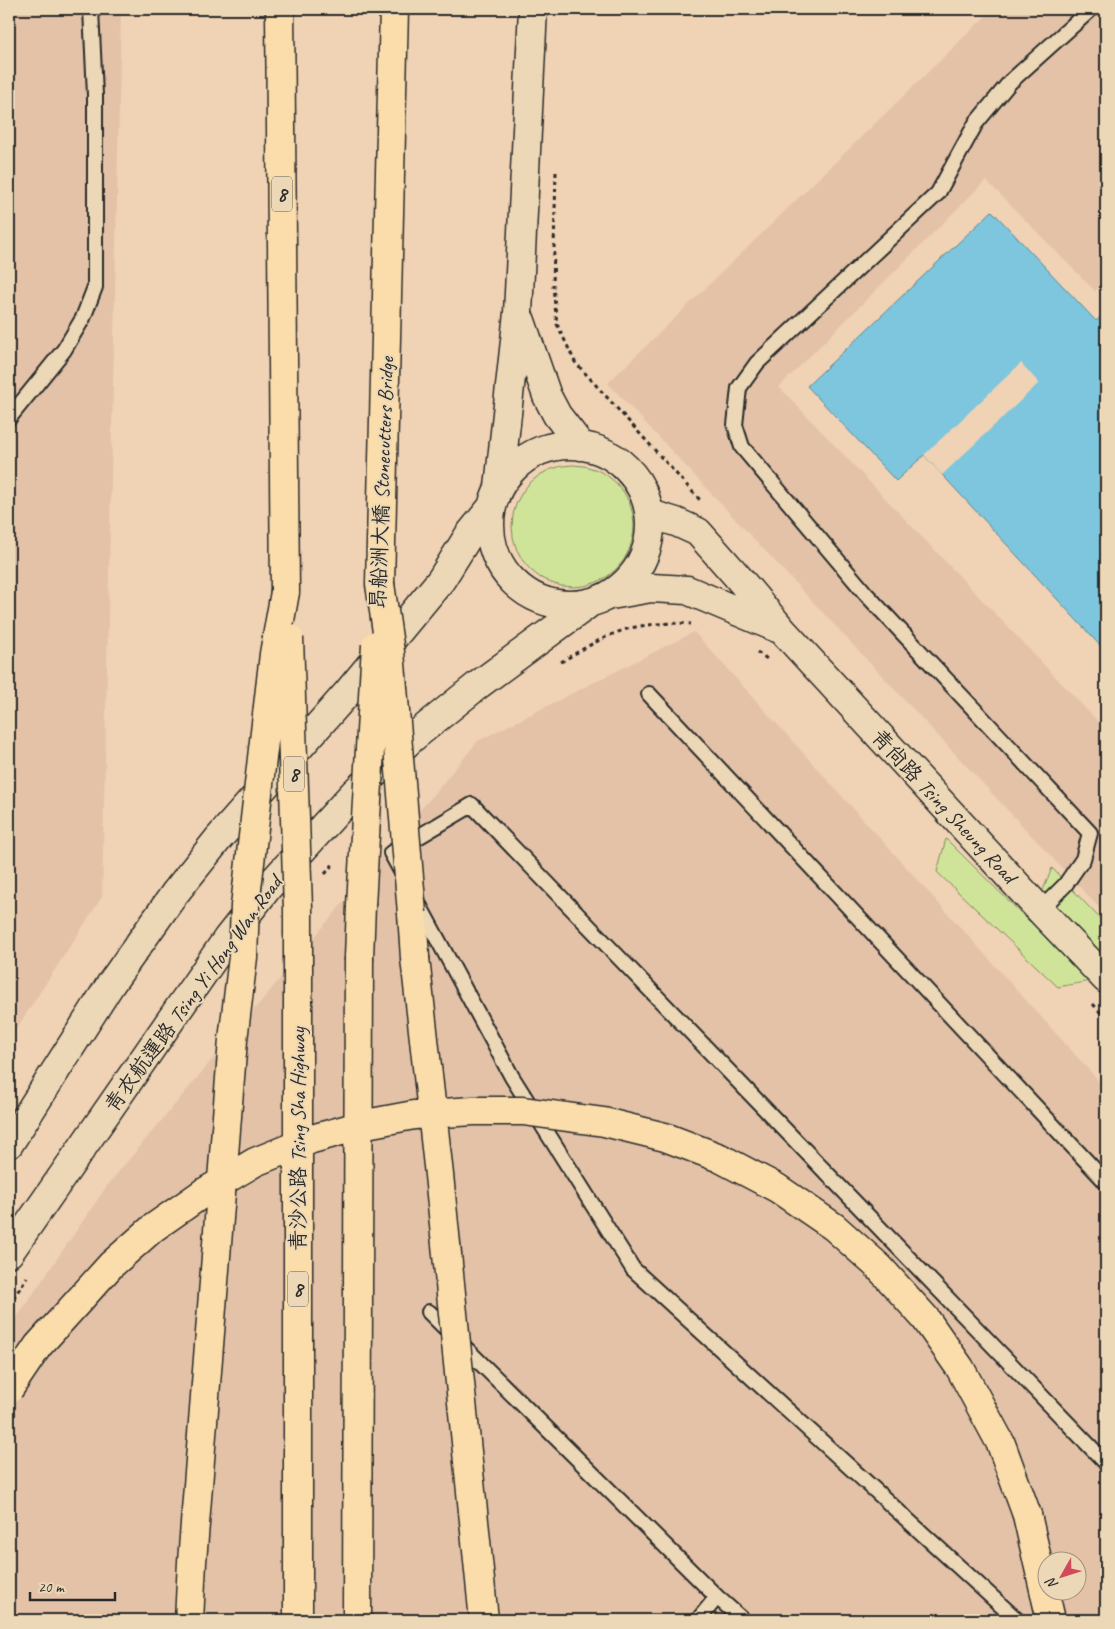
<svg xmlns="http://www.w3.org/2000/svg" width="1115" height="1629" font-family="Caveat,'LXGW WenKai TC',sans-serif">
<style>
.built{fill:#e3c2a8;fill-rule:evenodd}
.green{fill:#d0e499;stroke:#7e8862}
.water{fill:#7dc6de;stroke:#5c8896}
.pier{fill:#f0d2b4}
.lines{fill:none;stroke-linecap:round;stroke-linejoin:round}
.lane-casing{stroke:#2b2b2b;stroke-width:18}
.street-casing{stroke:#2b2b2b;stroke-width:31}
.highway-casing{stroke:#2b2b2b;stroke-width:31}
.path{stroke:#2b2b2b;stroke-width:3;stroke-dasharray:4 4;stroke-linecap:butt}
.lane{stroke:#ecd8b6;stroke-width:14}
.street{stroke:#ecd8b6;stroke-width:28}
.highway{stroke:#faddab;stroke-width:28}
.highway-bridge-casing{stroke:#2b2b2b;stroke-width:31;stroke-linecap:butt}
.highway-bridge{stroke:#faddab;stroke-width:28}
.labels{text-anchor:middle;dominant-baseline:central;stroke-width:4;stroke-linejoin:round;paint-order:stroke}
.shield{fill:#ecd8b6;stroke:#655f55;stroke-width:1}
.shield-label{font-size:20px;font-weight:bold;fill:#2b2b2b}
.street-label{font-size:21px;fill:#2b2b2b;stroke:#ecd8b6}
</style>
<rect width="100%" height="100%" fill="#f0d2b4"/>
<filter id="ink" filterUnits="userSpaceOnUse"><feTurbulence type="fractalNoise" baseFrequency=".02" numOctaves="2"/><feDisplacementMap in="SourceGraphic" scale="10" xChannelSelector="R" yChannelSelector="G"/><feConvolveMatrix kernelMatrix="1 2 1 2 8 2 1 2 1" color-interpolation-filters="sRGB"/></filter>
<g filter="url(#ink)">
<path class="built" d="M9,9H121L102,897L9,1040Z
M993,9H1106V280L1095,291L986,180L779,387L1106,730V915L608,383Z
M694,632L1106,1089V1620H9V1329L107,1186L478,741ZM1048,1562H1078V1592H1048Z"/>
<path class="green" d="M512 526a61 61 0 1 1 122 0a61 61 0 1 1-122 0Z
M946,839L1030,922L1052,868L1106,925V978L1058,987L937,872Z"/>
<path class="water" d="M992,211L1096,321L1106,312V652L924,455L896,481L807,386Z"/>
<path class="pier" d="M1021,363L1039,383L942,475L924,455Z"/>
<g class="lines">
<defs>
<path id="lane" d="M9,418L64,350L83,318L95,287V95L91,9
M649,694L1106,1182
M402,873L391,853L472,805L1106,1463
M417,901L512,1077L633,1269L1017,1620
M1040,910L1065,885L1083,859L1090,833L866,594L742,447L735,425L739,388L757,363L938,193L976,123L1010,82L1091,9
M429,1312L717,1597L743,1620
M698,1620L717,1597"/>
<path id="street" d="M521,321L547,396L557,415L581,446
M490 525a80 80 0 1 1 160 0a80 80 0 1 1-160 0Z
M499,487L518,313L533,9
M650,514L676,522L698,532L736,575L783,631L1040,910L1106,979
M611,595L651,588L687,590L777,628
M9,1144L110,985L175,893L219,838L349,691L441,580L469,535L491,508
M9,1253L227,939L269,886L354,793L411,739L478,685L587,605"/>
<path id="highway" d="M280,9L285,592
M380,584L394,9
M412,913L415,958
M359,958L361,905
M1027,1515L1051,1620"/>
</defs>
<use href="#lane" class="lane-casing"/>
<use href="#street" class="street-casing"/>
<use href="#highway" class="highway-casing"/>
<path class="path" d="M556,172L553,287L557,324L575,362L700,500
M757,652L770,661
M561,662C581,650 602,637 624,630C641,624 674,622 691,624
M325,874L335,862
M1093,1004L1106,1019
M9,1305L27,1277"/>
<use href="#lane" class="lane"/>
<use href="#street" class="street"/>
<use href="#highway" class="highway"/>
<defs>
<path id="highway-bridge" d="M380,584L390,652L412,913
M289,638L298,909V1620
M361,905L376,645
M415,958L439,1175L484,1620
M9,1389L38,1346L111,1265L153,1228L203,1193L255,1162L312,1139L366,1124L414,1115L473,1111H523L604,1122L665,1137L720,1158L777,1188L834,1227L879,1267L925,1318L960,1368L1001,1444L1027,1515
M189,1620L192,1562L233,1040L243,957L245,906L274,654L285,592
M357,1620L359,958"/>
</defs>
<use href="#highway-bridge" class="highway-bridge-casing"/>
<use href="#highway-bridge" class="highway-bridge"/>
</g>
</g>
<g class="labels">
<g class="shield">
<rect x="272" y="176.5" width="20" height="35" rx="4"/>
<rect x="284" y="756.5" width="20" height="35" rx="4"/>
<rect x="288" y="1271.5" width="20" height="35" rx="4"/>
</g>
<g class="shield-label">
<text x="282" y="194">8</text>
<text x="294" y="774">8</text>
<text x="298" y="1289">8</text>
</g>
<g class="street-label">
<text transform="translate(382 483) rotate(-88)">昂船洲大橋 Stonecutters Bridge</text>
<text transform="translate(944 806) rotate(47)">青尚路 Tsing Sheung Road</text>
<text transform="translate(193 994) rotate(-54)">青衣航運路 Tsing Yi Hong Wan Road</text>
<text transform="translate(298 1139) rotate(-90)">青沙公路 Tsing Sha Highway</text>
</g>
</g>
<rect width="1115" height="1629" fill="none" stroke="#ecd8b6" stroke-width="30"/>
<rect x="15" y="15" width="1085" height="1599" fill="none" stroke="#2b2b2b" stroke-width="2" filter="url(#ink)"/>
<g transform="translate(1062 1576) rotate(231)"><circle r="24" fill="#ecd8b6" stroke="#9f937e"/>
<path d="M0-4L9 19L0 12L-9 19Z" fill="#d1495b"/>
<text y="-8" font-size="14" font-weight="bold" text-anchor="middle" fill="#2b2b2b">N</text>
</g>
<path d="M30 1592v8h85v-8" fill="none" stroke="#2b2b2b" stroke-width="2.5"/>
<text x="38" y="1592" font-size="15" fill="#2b2b2b" stroke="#ecd8b6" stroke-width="4" paint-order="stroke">20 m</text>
</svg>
